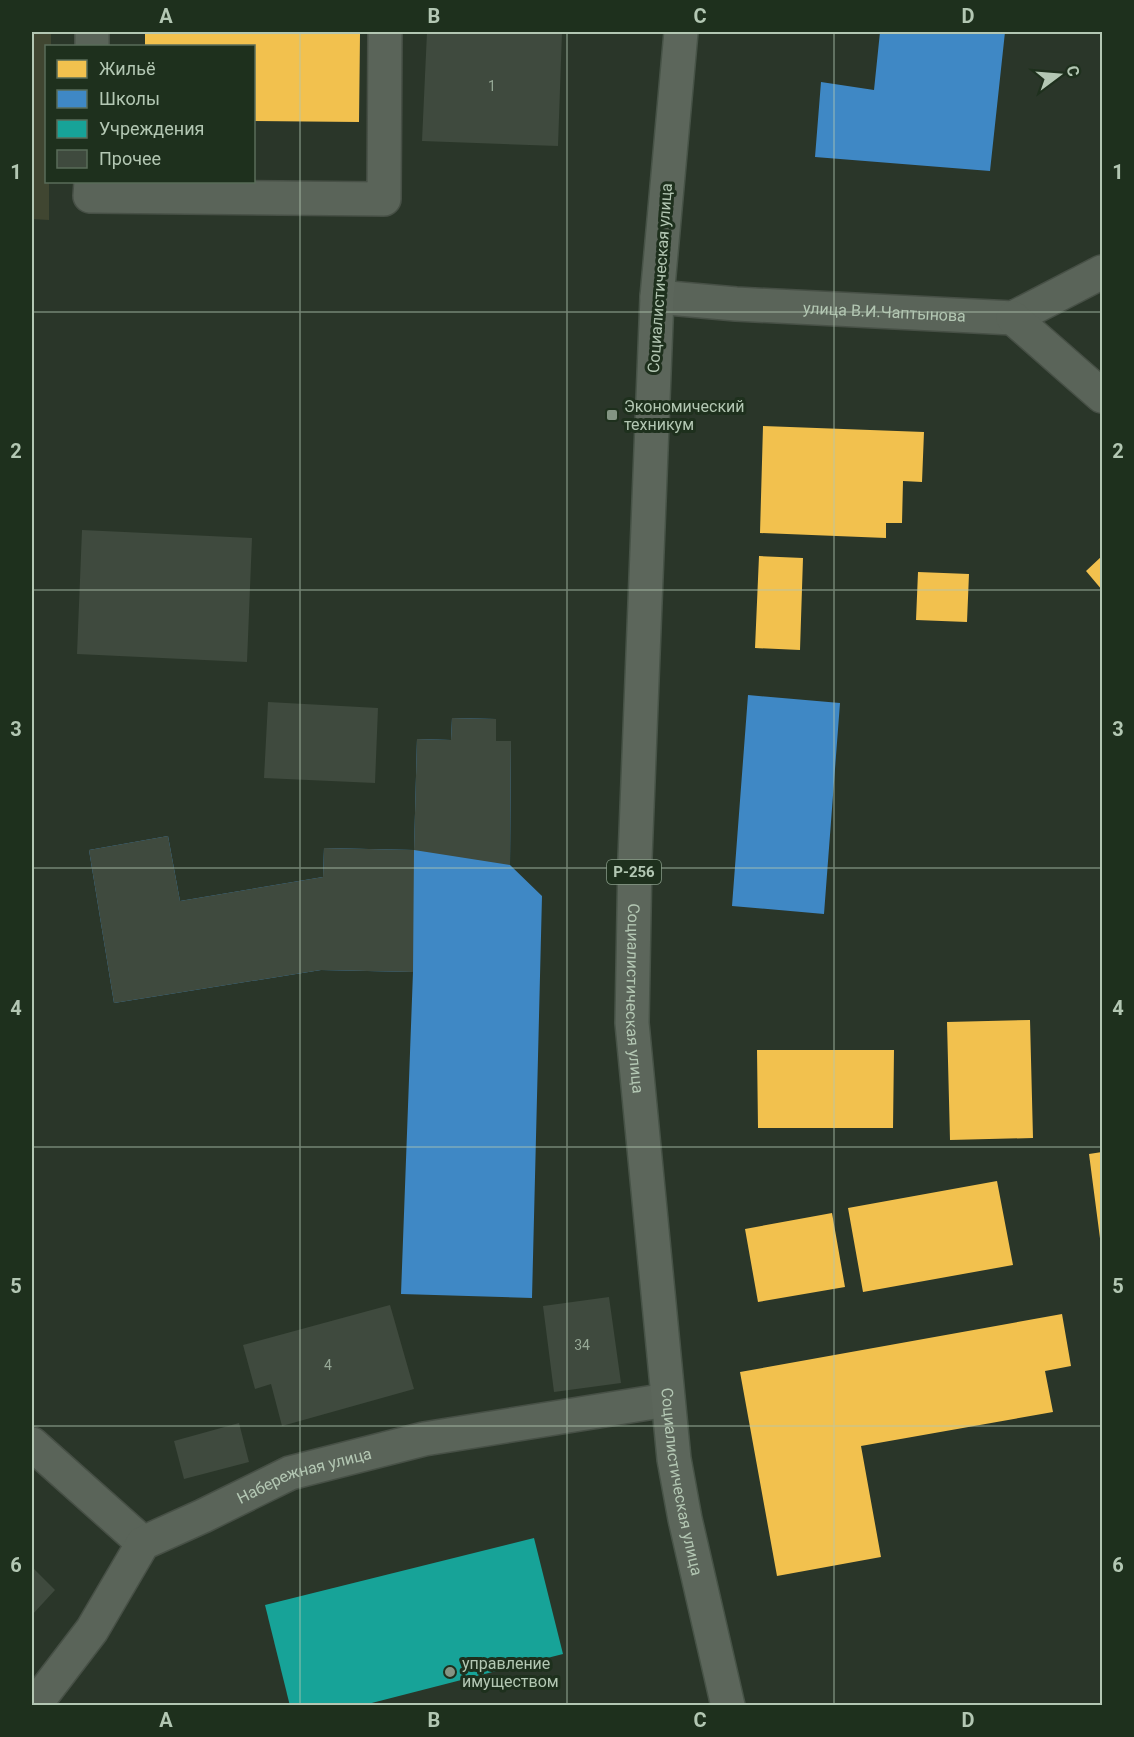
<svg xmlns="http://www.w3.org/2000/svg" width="1134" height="1737" font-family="Roboto,sans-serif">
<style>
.green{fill:#404631}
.homes{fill:#f2c14e}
.schools{fill:#3f88c5}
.public{fill:#17a398}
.building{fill:#3f4a3e}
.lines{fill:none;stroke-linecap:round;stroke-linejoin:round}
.minor-casing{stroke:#475046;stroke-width:36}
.major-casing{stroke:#475347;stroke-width:36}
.minor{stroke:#5a6459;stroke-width:33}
.major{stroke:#5c665b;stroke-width:33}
.grid{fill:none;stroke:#b3c7b3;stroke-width:1.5;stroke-opacity:0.55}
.poi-dot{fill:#839483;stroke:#1e301d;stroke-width:2}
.labels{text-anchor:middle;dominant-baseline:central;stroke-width:6;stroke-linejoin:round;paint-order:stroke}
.number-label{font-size:14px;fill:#96a896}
.shield{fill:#1e301d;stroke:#869a86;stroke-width:1.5}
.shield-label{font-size:15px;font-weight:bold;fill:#b3c7b3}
.street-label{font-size:16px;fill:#b3c7b3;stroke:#1e301d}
.poi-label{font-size:16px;fill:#b3c7b3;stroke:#1e301d;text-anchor:start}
.neatline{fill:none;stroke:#b3c7b3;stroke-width:2}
.grid-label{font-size:20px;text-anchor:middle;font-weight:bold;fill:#b3c7b3}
</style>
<rect width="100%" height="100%" fill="#2a3629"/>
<path class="green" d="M32,32H51V46H46V182H49V220L32,219Z"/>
<path class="homes" d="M145,32L360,34L359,122L254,121V46H145Z
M763,426L924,432L922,482L903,481L902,523H886V538L760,533Z
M759,556L803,558L800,650L755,648Z
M1102,556V590L1086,571Z
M918,572L969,574L967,622L916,620Z
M1030,1020L1033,1138L950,1140L947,1022Z
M757,1050H894L893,1128H758Z
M1102,1152V1246H1101L1089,1154Z
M997,1181L1013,1265L863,1292L848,1208Z
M832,1213L845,1287L758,1302L745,1229Z
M1062,1314L1071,1366L1045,1371L1053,1412L861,1446L881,1557L777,1576L740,1372Z"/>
<path class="schools" d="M880,32H1005L990,171L815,157L821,82L874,90Z
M748,695L840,703L824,914L732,906Z
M452,718L496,719V741H511L510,865L542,896L532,1298L401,1294L413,972L321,970L114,1003L89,850L168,836L180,901L323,877L324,848L414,850L417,739L451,740Z"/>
<path class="public" d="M534,1538L563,1654L360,1706H290L265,1605Z"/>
<path class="building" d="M427,32H562L558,146L422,141Z
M82,530L252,538L247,662L77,654Z
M268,702L378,708L375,783L264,778Z
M452,718L496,719V741H511L510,865L414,850L417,739L451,740Z
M168,836L180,901L323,877L324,848L414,850L413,972L321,970L114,1003L89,850Z
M609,1297L621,1383L554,1392L543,1306Z
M390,1305L414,1389L282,1426L271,1384L255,1389L243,1345Z
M239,1423L249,1462L184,1479L174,1441Z
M32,1567L55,1590L32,1615Z"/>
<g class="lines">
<defs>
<g id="minor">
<path d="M92,46V32"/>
<path d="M91,182L90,196L384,199L385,32"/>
<path id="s1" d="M657,297L736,304L1013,318L1102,272"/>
<path d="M1013,318L1102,396"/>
<path d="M32,1444L143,1543"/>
<path id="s2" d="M34,1706L92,1630L143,1543L203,1516L290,1473L424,1439L667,1400"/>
</g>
<g id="major">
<path id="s3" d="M681,32L657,297L635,858L632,1023L674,1459L685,1519L728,1706"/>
</g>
</defs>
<use href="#minor" class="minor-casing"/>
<use href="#major" class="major-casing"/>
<use href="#minor" class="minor"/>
<use href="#major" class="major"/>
</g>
<path class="grid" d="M300,32V1706M567,32V1706M834,32V1706M32,312H1102M32,590H1102M32,868H1102M32,1147H1102M32,1426H1102"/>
<g class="poi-dot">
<rect x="606" y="409" width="12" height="12" rx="3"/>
<circle cx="450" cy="1672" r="6"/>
</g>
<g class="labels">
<g class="number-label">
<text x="492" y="86">1</text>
<text x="582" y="1345">34</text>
<text x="328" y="1365">4</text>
</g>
<rect class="shield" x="607" y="860" width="54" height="24" rx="4.5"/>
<g class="shield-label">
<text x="634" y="872">Р-256</text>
</g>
<g class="street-label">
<text transform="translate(660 278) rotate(-86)">Социалистическая улица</text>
<text stroke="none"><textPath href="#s1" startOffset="228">улица В.И.Чаптынова</textPath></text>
<text stroke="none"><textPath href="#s3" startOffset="968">Социалистическая улица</textPath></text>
<text stroke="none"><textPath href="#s2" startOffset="372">Набережная улица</textPath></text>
<text stroke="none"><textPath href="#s3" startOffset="1454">Социалистическая улица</textPath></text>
</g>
<g class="poi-label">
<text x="624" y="406">Экономический<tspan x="624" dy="18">техникум</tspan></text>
<text x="462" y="1663">управление<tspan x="462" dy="18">имуществом</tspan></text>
</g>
</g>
<rect width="1134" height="1737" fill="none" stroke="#1e301d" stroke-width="66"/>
<rect x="45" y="45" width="210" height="138" fill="#1e301d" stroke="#5a6c59" stroke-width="1.5"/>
<rect x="57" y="60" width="30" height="18" fill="#f2c14e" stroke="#5a6c59" stroke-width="1.5"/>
<text x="99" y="75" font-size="18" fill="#b3c7b3">Жильё</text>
<rect x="57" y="90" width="30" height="18" fill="#3f88c5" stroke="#5a6c59" stroke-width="1.5"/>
<text x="99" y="105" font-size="18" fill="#b3c7b3">Школы</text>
<rect x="57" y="120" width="30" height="18" fill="#17a398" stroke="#5a6c59" stroke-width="1.5"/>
<text x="99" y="135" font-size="18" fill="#b3c7b3">Учреждения</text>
<rect x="57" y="150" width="30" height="18" fill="#3f4a3e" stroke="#5a6c59" stroke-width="1.5"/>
<text x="99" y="165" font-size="18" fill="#b3c7b3">Прочее</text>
<g transform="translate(1059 75) rotate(74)" stroke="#1e301d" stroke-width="4.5" paint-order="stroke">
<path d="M0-4.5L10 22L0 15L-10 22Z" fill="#b3c7b3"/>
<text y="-9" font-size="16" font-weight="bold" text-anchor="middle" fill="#b3c7b3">С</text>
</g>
<rect x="33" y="33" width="1068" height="1671" class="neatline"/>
<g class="grid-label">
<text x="166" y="23">A</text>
<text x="434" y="23">B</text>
<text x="700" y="23">C</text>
<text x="968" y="23">D</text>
<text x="16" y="179">1</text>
<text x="1118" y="179">1</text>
<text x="16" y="458">2</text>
<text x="1118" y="458">2</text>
<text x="16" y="736">3</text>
<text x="1118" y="736">3</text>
<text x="16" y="1015">4</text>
<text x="1118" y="1015">4</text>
<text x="16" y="1293">5</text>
<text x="1118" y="1293">5</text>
<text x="16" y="1572">6</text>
<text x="1118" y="1572">6</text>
<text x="166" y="1727">A</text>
<text x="434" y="1727">B</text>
<text x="700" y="1727">C</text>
<text x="968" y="1727">D</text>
</g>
</svg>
